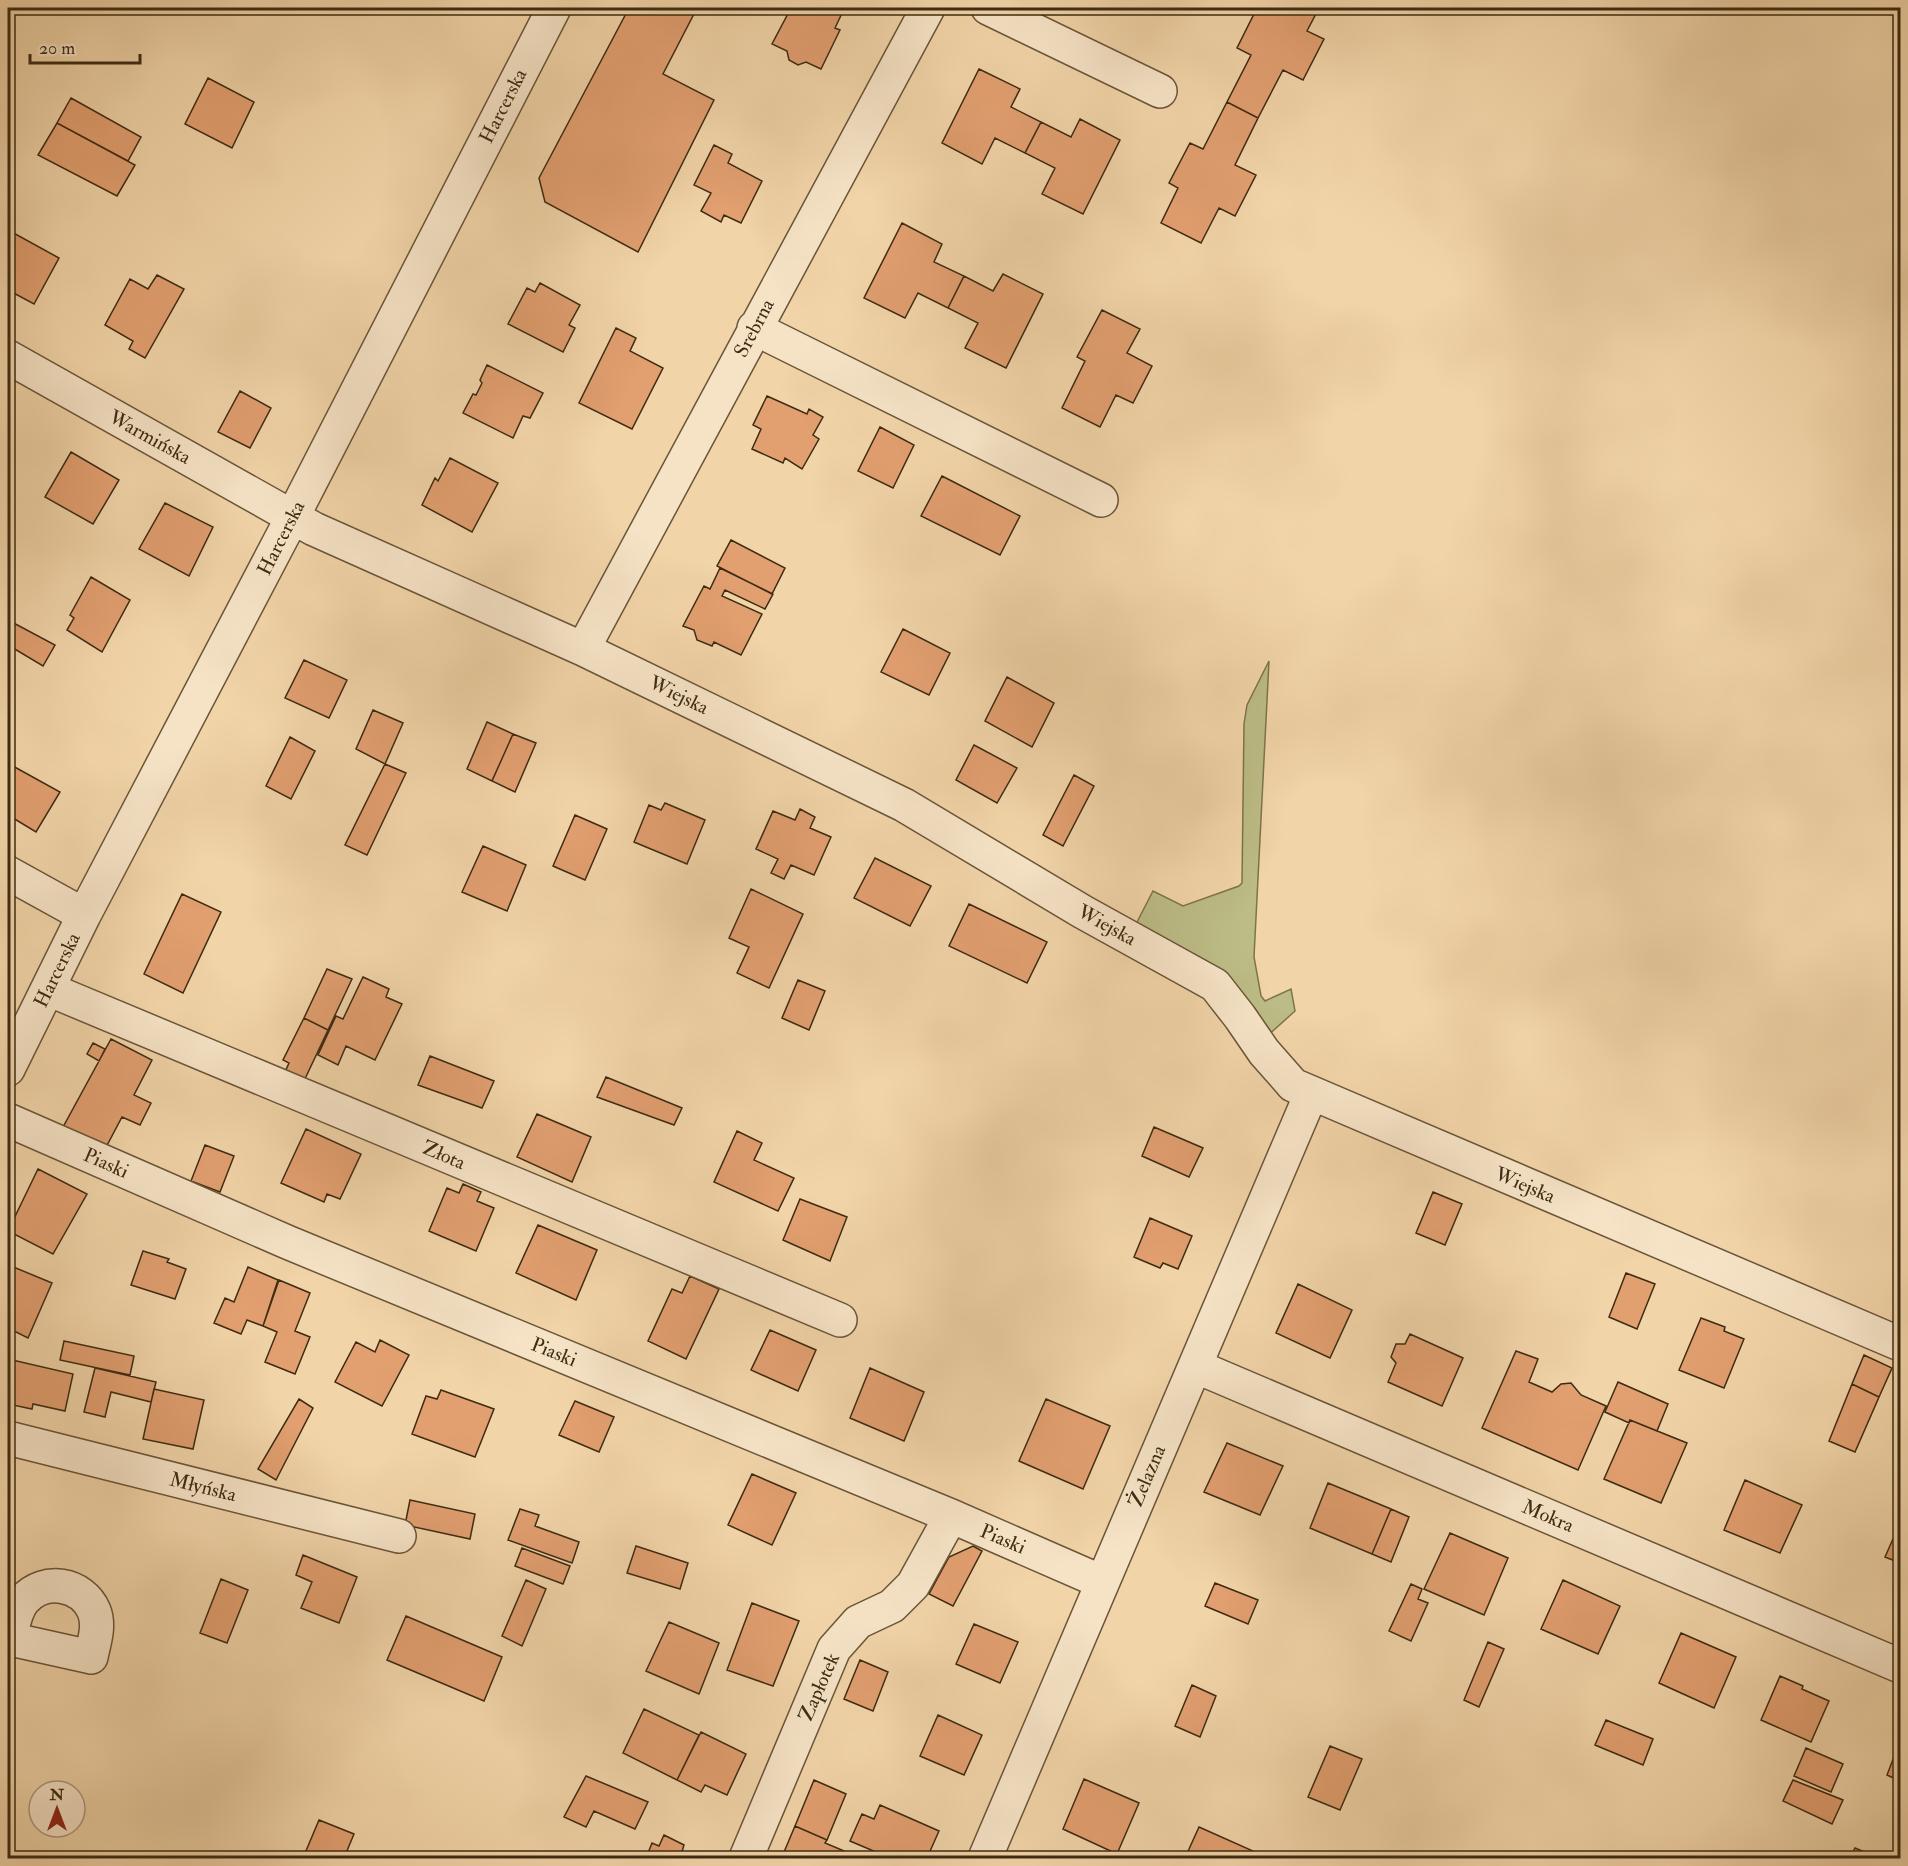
<svg xmlns="http://www.w3.org/2000/svg" width="1908" height="1866" font-family="'IM FELL Double Pica',serif">
<style>
.green{fill:#bcbc86;stroke:#7c744c;stroke-width:1.5}
.building{fill:#e29f70;stroke:#3d2b13;stroke-width:1.5}
.lines{fill:none;stroke-linecap:round;stroke-linejoin:round}
.minor-casing{stroke:#6a5538;stroke-width:36}
.minor{stroke:#f6e3c6;stroke-width:33}
.labels{text-anchor:middle;dominant-baseline:central;stroke-width:5;stroke-linejoin:round;paint-order:stroke}
.street-label{font-size:20px;fill:#3d2b13;stroke:#f6e3c6}
</style>
<rect width="100%" height="100%" fill="#f1d4a8"/>
<filter id="stains"><feTurbulence type="fractalNoise" baseFrequency=".00333" numOctaves="4"/><feColorMatrix values="0 0 0 0 .2 0 0 0 0 .09 0 0 0 0 .02 0 0 0 .5 -.17"/></filter>
<radialGradient id="worn" r=".72"><stop offset=".6" stop-color="#630" stop-opacity="0"/><stop offset="1" stop-color="#630" stop-opacity=".3"/></radialGradient>
<path class="green" d="M1269,661L1254,957L1261,996L1265,1001L1291,989L1295,1011L1266,1037L1135,926L1153,891L1183,906L1239,886L1242,883L1244,724L1247,705Z"/>
<path class="building" d="M629,8H697L663,74L714,100L638,252L545,202L539,178Z
M791,8H840L844,9L835,28L840,30L821,69L806,62L798,65L789,60L787,51L772,44Z
M1257,8L1267,11L1268,8H1319L1307,31L1324,39L1303,80L1283,70L1258,118L1227,102L1251,55L1237,48Z
M979,69L1020,89L1011,107L1041,122L1025,153L995,138L982,164L942,143Z
M208,78L254,102L232,148L185,124Z
M71,98L141,137L128,161L57,123Z
M1227,102L1258,118L1235,165L1256,175L1235,216L1219,208L1201,243L1161,223L1178,188L1169,183L1190,143L1203,149Z
M1080,119L1120,140L1083,214L1042,194L1055,168L1025,153L1041,122L1071,137Z
M57,123L135,165L117,196L38,155Z
M714,145L732,154L728,163L762,181L741,223L724,215L721,222L701,211L711,193L694,185Z
M902,223L942,244L934,262L964,276L948,308L918,293L905,318L864,298Z
M8,230L59,258L34,304L8,290Z
M1003,274L1043,294L1006,368L965,348L978,323L948,308L964,276L993,291Z
M157,275L184,289L145,358L129,349L133,341L105,325L130,279L148,289Z
M540,283L580,305L569,325L575,328L563,352L508,324L527,288L535,292Z
M1102,310L1140,329L1127,353L1152,366L1133,403L1116,395L1100,427L1062,408L1085,361L1077,357Z
M616,328L636,338L630,351L663,368L632,429L579,403Z
M487,365L543,393L530,418L523,416L513,438L463,413L473,394L476,395L482,383L480,380Z
M240,391L271,408L250,448L218,432Z
M767,396L807,414L809,409L823,417L813,435L819,439L802,469L785,458L783,463L752,449L761,429L753,425Z
M880,427L914,445L893,488L858,471Z
M71,452L119,480L93,524L45,497Z
M450,458L498,483L472,532L422,505L435,478L438,481Z
M942,476L1020,516L1000,555L921,516Z
M165,503L213,527L189,576L139,549Z
M731,540L785,568L772,594L717,566Z
M720,568L773,594L765,609L725,590L722,596L762,614L741,655L714,642L712,646L697,640L694,630L683,626L704,586L710,589Z
M91,577L130,600L102,652L67,630L74,618L70,615Z
M8,620L55,645L43,666L8,645Z
M903,629L950,653L929,695L881,672Z
M304,660L347,680L329,718L285,698Z
M1007,677L1054,703L1032,747L985,721Z
M373,710L403,723L385,764L356,749Z
M487,722L513,734L492,781L467,769Z
M513,734L536,743L515,792L492,781Z
M290,737L315,751L291,799L266,786Z
M974,745L1017,768L997,803L956,780Z
M385,764L406,773L367,855L345,845Z
M11,765L60,792L36,832L8,815V771Z
M1074,775L1094,786L1063,846L1043,835Z
M665,803L705,820L687,864L634,842L649,805L661,810Z
M800,809L815,817L810,828L831,837L814,875L791,865L784,879L771,873L778,859L756,849L773,811L795,820Z
M575,815L607,829L585,880L553,866Z
M483,846L526,865L507,911L462,892Z
M875,858L931,886L910,926L854,898Z
M751,889L803,914L769,988L737,973L749,947L729,938Z
M182,894L221,912L183,993L144,974Z
M969,904L1047,942L1027,983L949,946Z
M327,969L352,979L328,1030L304,1018Z
M363,977L389,989L386,997L402,1004L375,1060L346,1046L338,1065L318,1055L336,1016L343,1019Z
M798,980L825,991L809,1030L782,1018Z
M304,1018L328,1030L303,1083L284,1074L289,1063L283,1060Z
M111,1039L152,1060L134,1095L151,1103L140,1125L122,1117L104,1151L62,1129Z
M93,1043L105,1049L99,1061L87,1054Z
M430,1056L494,1081L482,1108L418,1085Z
M606,1077L682,1108L674,1125L597,1097Z
M537,1114L591,1137L572,1182L517,1157Z
M1154,1127L1203,1148L1189,1177L1142,1156Z
M306,1129L361,1154L340,1199L327,1194L324,1202L281,1183Z
M737,1131L762,1143L754,1160L794,1178L778,1211L714,1182Z
M205,1145L234,1156L220,1192L191,1181Z
M38,1169L87,1194L53,1254L8,1231Z
M463,1184L481,1192L477,1201L494,1208L476,1251L429,1231L447,1188L459,1193Z
M1433,1192L1462,1204L1445,1245L1416,1233Z
M800,1199L847,1217L830,1261L783,1240Z
M1150,1218L1192,1236L1178,1269L1163,1263L1160,1268L1134,1257Z
M538,1225L597,1250L576,1300L516,1273Z
M143,1251L169,1259L167,1262L186,1269L175,1299L131,1285Z
M11,1266L52,1283L28,1338L8,1328V1274Z
M248,1267L278,1280L263,1326L247,1320L241,1334L214,1323L225,1298L234,1302Z
M1626,1273L1655,1284L1637,1329L1609,1317Z
M690,1276L719,1289L686,1359L648,1341L672,1289L682,1293Z
M279,1280L310,1293L295,1331L310,1337L295,1374L265,1362L277,1332L263,1326Z
M1298,1284L1352,1310L1330,1358L1276,1333Z
M1701,1318L1725,1327L1724,1331L1744,1339L1724,1388L1679,1370Z
M770,1330L816,1350L798,1391L751,1370Z
M1410,1334L1463,1358L1442,1406L1388,1382L1396,1363L1391,1357L1396,1344H1405Z
M380,1340L409,1355L382,1406L335,1382L356,1342L375,1352Z
M64,1341L134,1356L130,1375L60,1360Z
M1516,1351L1538,1359L1529,1382L1552,1392L1561,1384L1571,1383L1581,1395L1606,1406L1578,1470L1482,1428Z
M1864,1355L1892,1368L1879,1397L1852,1384Z
M8,1359L73,1374L65,1411L33,1404L32,1409L8,1404Z
M95,1368L156,1382L151,1402L111,1392L105,1417L84,1412Z
M870,1368L924,1392L904,1441L850,1418Z
M1618,1382L1668,1404L1657,1431L1630,1420L1629,1423L1605,1412Z
M1852,1384L1879,1397L1855,1452L1829,1441Z
M154,1389L204,1400L193,1449L143,1439Z
M441,1390L494,1409L475,1457L412,1434L426,1396L437,1399Z
M299,1399L313,1408L276,1480L258,1469Z
M1046,1399L1110,1426L1083,1489L1019,1461Z
M575,1401L614,1417L599,1452L559,1435Z
M1630,1420L1687,1443L1661,1503L1604,1479Z
M1227,1443L1283,1466L1260,1515L1204,1492Z
M752,1474L796,1493L772,1545L728,1525Z
M1745,1480L1802,1505L1780,1553L1724,1530Z
M1328,1483L1391,1509L1372,1554L1310,1528Z
M410,1500L475,1514L470,1539L405,1525Z
M520,1509L539,1515L535,1526L579,1542L572,1563L508,1540Z
M1391,1509L1409,1517L1391,1562L1372,1554Z
M1900,1523V1563L1885,1557Z
M1450,1533L1508,1558L1484,1615L1424,1589Z
M636,1546L688,1563L680,1589L627,1573Z
M973,1546L982,1551L953,1606L929,1594L949,1557Z
M522,1548L570,1566L563,1584L515,1566Z
M303,1555L357,1577L339,1623L301,1608L312,1582L296,1575Z
M221,1579L248,1590L227,1643L200,1633Z
M526,1580L546,1589L522,1646L502,1636Z
M1563,1580L1620,1606L1598,1654L1541,1629Z
M1215,1583L1258,1600L1248,1624L1205,1606Z
M1411,1584L1422,1589L1418,1599L1428,1603L1411,1641L1389,1631Z
M752,1603L799,1621L773,1686L727,1670Z
M406,1616L502,1657L484,1701L387,1660Z
M669,1622L719,1643L699,1694L646,1671Z
M974,1624L1018,1642L1000,1683L956,1664Z
M1681,1633L1736,1657L1714,1708L1659,1683Z
M1488,1642L1504,1649L1479,1707L1464,1700Z
M860,1660L888,1672L873,1711L844,1699Z
M1780,1676L1803,1686L1802,1689L1829,1701L1811,1742L1761,1720Z
M1192,1685L1216,1696L1200,1737L1175,1726Z
M644,1709L699,1735L677,1780L623,1753Z
M938,1715L982,1735L964,1775L920,1756Z
M1606,1720L1653,1739L1643,1765L1595,1745Z
M701,1732L746,1754L727,1795L705,1785L701,1792L677,1780Z
M1900,1741V1781L1887,1775Z
M1330,1746L1362,1759L1340,1810L1308,1797Z
M1806,1748L1843,1764L1831,1792L1794,1776Z
M586,1776L648,1802L635,1829L594,1811L586,1827L564,1817Z
M1084,1779L1139,1803L1117,1854L1063,1829Z
M814,1780L846,1794L827,1840L795,1826Z
M1793,1780L1843,1800L1832,1824L1783,1801Z
M880,1805L939,1831L927,1858H890L850,1841L862,1814L874,1819Z
M319,1820L354,1834L344,1858H303Z
M795,1826L827,1840L825,1843L844,1851L842,1858H799L784,1852Z
M1199,1827L1253,1851L1249,1858H1185Z
M664,1835L684,1845L681,1855L690,1858H646L652,1843L659,1846Z
M1855,1848L1879,1858H1850Z"/>
<g class="lines">
<defs>
<path id="minor" d="M988,8L1160,91
M754,328L1101,500
M8,357L314,529L583,649L904,805L1083,912L1215,985L1240,1017L1264,1052L1293,1085L1900,1344
M583,649L928,8
M8,873L84,915
M48,989L840,1320
M8,1069L84,915L292,518L554,8
M8,1120L287,1242L951,1516L1102,1582
M1195,1366L1900,1666
M8,1438L399,1536
M8,1639H10C13,1626 15,1610 24,1600C44,1577 82,1583 94,1611C100,1626 94,1642 91,1657L10,1639
M746,1858L834,1649L858,1622L892,1606L913,1585L951,1516
M985,1858L1311,1094"/>
</defs>
<use href="#minor" class="minor-casing"/>
<use href="#minor" class="minor"/>
</g>
<g class="labels">
<g class="street-label">
<text transform="translate(503 106) rotate(-63)">Harcerska</text>
<text transform="translate(754 328) rotate(-62)">Srebrna</text>
<text transform="translate(150 437) rotate(29)">Warmińska</text>
<text transform="translate(281 538) rotate(-63)">Harcerska</text>
<text transform="translate(679 695) rotate(26)">Wiejska</text>
<text transform="translate(1107 925) rotate(29)">Wiejska</text>
<text transform="translate(57 970) rotate(-64)">Harcerska</text>
<text transform="translate(444 1155) rotate(23)">Złota</text>
<text transform="translate(106 1163) rotate(24)">Piaski</text>
<text transform="translate(1525 1185) rotate(23)">Wiejska</text>
<text transform="translate(554 1352) rotate(22)">Piaski</text>
<text transform="translate(1147 1476) rotate(-67)">Żelazna</text>
<text transform="translate(203 1487) rotate(14)">Młyńska</text>
<text transform="translate(1548 1516) rotate(23)">Mokra</text>
<text transform="translate(1003 1539) rotate(23)">Piaski</text>
<text transform="translate(819 1687) rotate(-66)">Zapłotek</text>
</g>
</g>
<rect width="1908" height="1866" fill="none" stroke="#f1d4a8" stroke-width="30"/>
<rect x="9" y="9" width="1890" height="1848" fill="none" stroke="#3d2b13" stroke-width="3"/>
<rect x="15" y="15" width="1878" height="1836" fill="none" stroke="#3d2b13" stroke-width="1.5"/>
<g transform="translate(57 1809)"><circle r="28" fill="#f6e3c6" stroke="#ac997e" stroke-width="1.5"/>
<path d="M0-4.5L10 22L0 15L-10 22Z" fill="#8f2418"/>
<text y="-9" font-size="16" font-weight="bold" text-anchor="middle" fill="#3d2b13">N</text>
</g>
<path d="M30 54v9h110v-9" fill="none" stroke="#3d2b13" stroke-width="3"/>
<text x="39" y="54" font-size="18" fill="#3d2b13" stroke="#f6e3c6" stroke-width="4.5" paint-order="stroke">20 m</text>
<rect width="100%" height="100%" filter="url(#stains)"/>
<rect width="100%" height="100%" fill="url(#worn)"/>
</svg>
